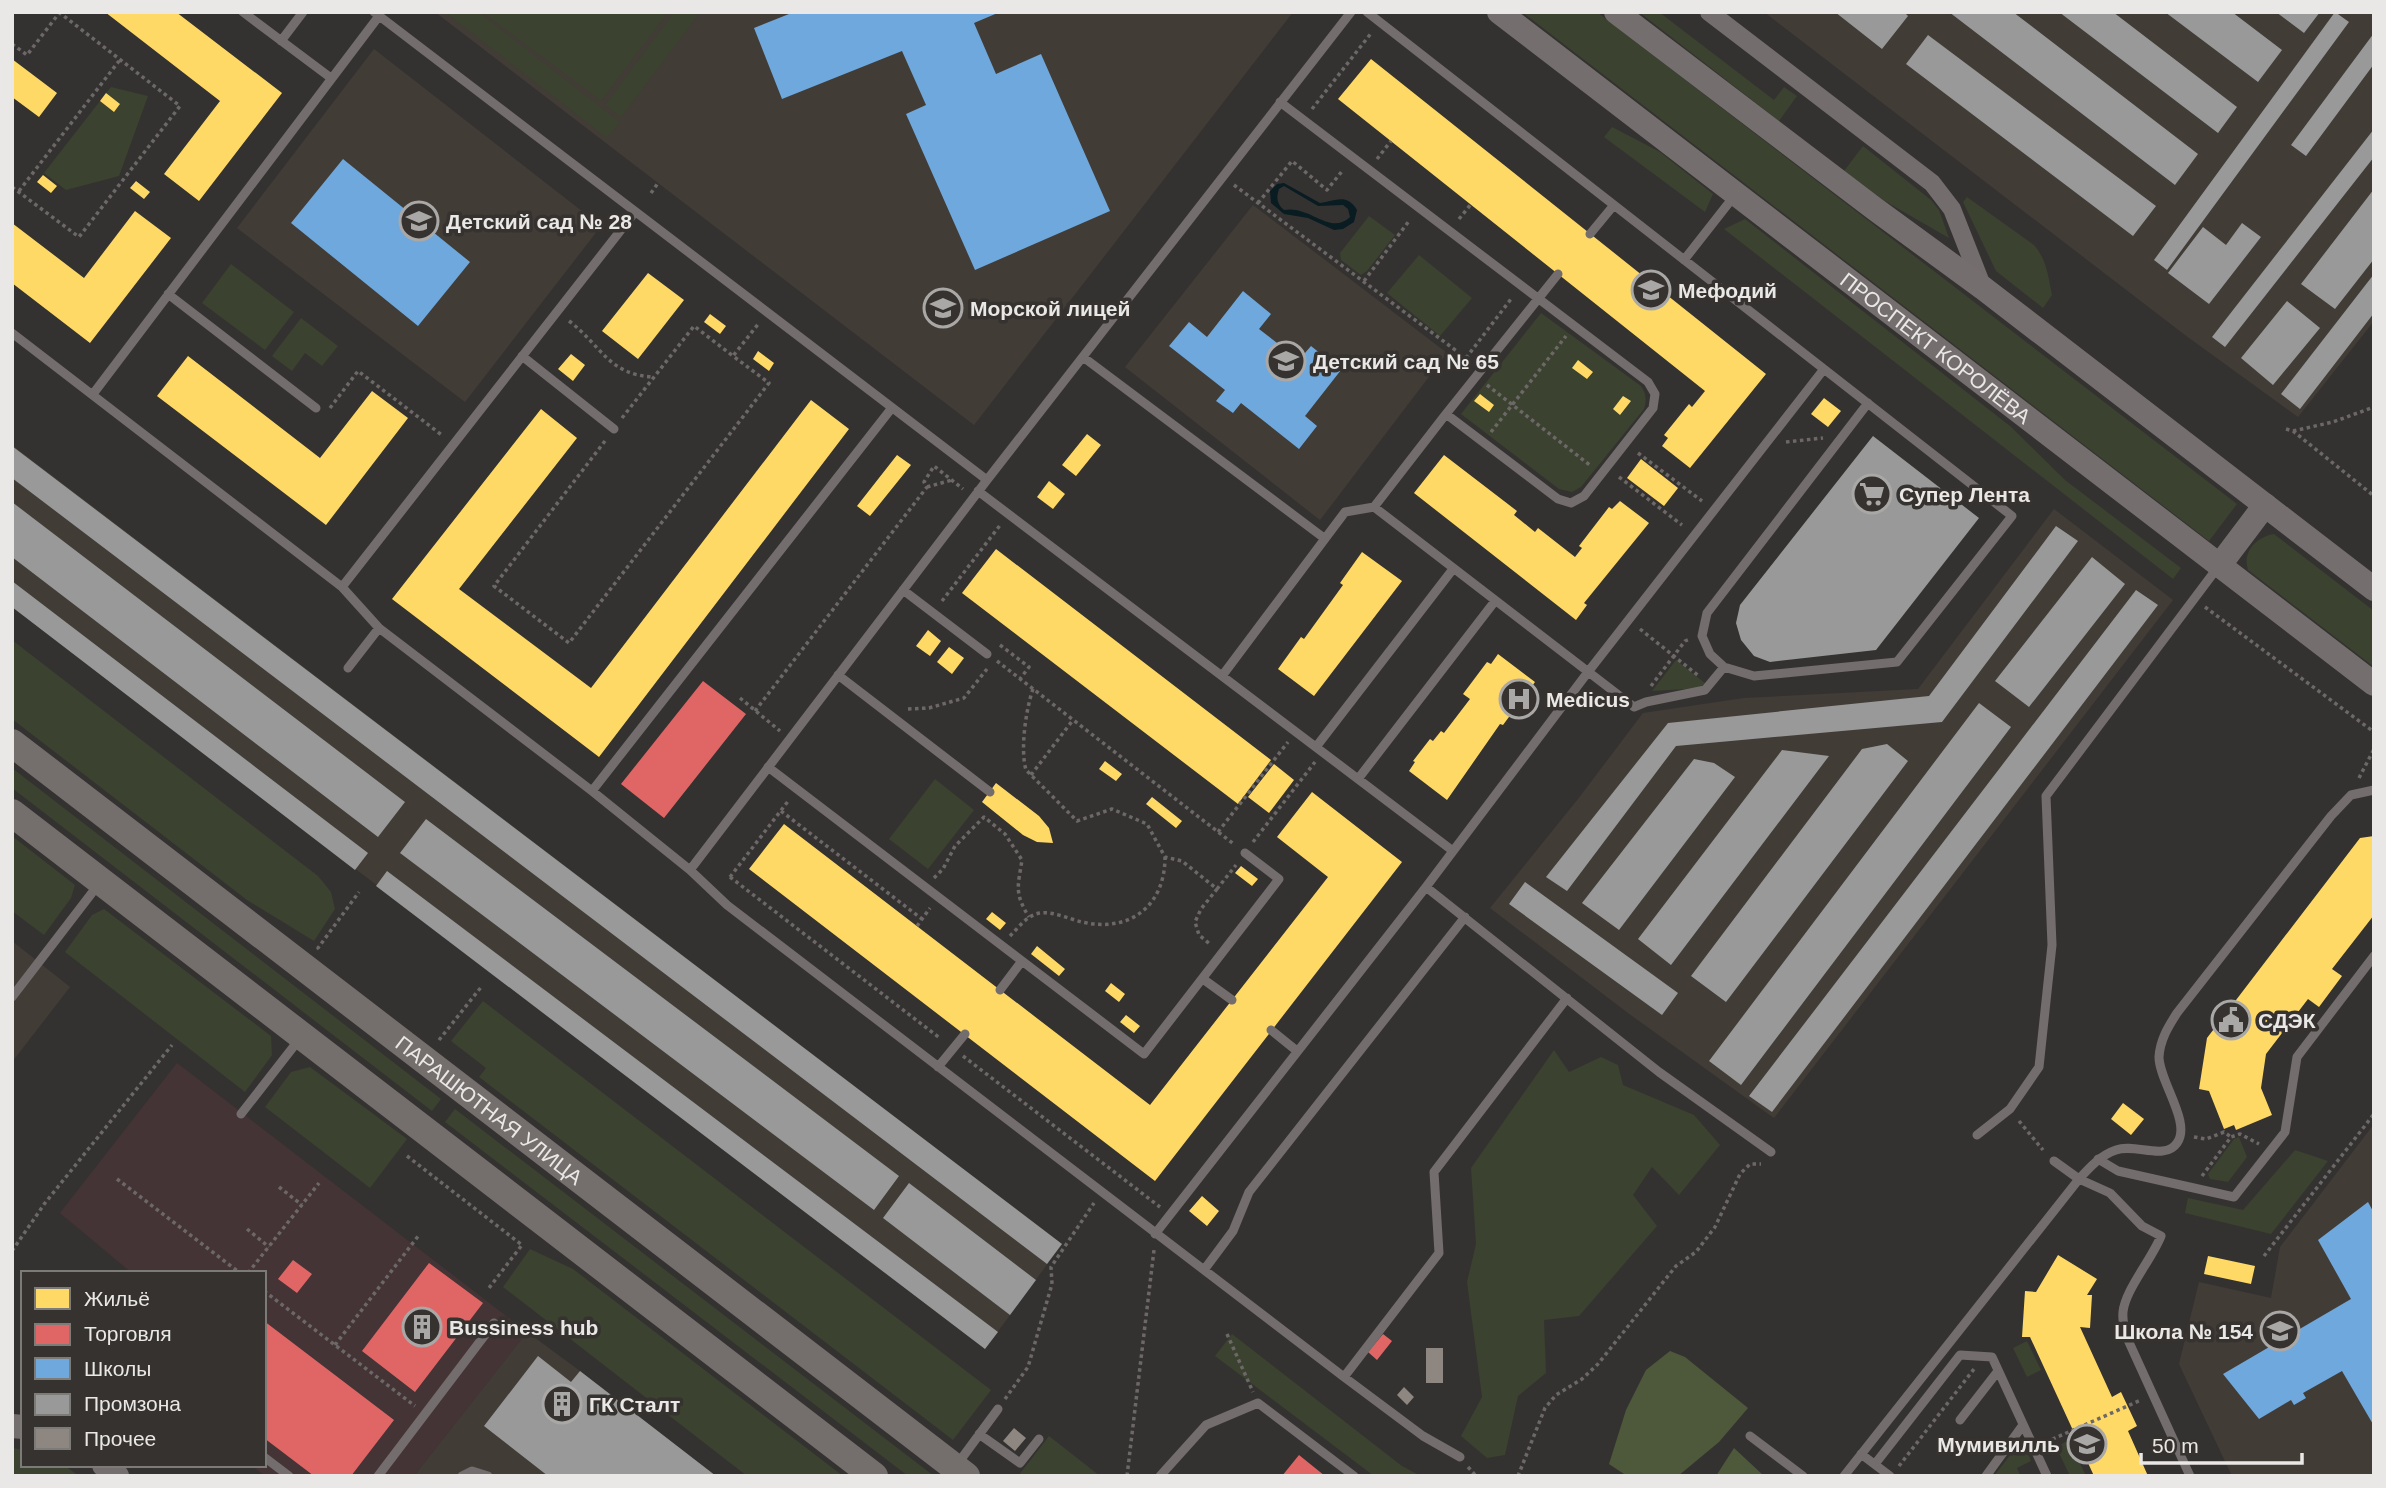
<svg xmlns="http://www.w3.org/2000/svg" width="2386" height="1488" font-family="Helvetica,sans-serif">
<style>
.commercial{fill:#453436}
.built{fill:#423c37}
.green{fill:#3b422f}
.forest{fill:#4e583b}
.water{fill:#081c22;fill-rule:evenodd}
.homes{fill:#ffd966}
.shops{fill:#e06666}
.schools{fill:#6fa8dc}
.industry{fill:#999}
.building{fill:#8e8680}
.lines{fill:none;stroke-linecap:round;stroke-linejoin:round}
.path{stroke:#6d6868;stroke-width:3.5;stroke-dasharray:3.5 3.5;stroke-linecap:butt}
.lane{stroke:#736d6d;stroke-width:9}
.street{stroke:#736d6d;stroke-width:18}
.secondary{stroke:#756e6f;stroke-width:24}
.primary{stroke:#746e6c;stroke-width:28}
.labels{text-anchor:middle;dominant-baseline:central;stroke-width:7;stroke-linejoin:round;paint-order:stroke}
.poi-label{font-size:21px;font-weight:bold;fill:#eae8e6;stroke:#35322f;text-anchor:start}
.street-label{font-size:21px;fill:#eae8e6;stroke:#35322f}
</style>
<rect width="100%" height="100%" fill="#343230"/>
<path class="commercial" d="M177,1063L527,1332L414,1476H265L251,1465H264V1273H132L60,1213Z"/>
<path class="built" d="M435,12H1293L974,425Z
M1764,12H2374V321L2298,417L2185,335Z
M374,49L601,226L465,402L237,228Z
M1253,205L1447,353L1320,520L1125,367Z
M12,445L1062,1244L985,1349L12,607Z
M2054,509L2173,600L1774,1118L1628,1013L1490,908L1578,799L1643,713L1744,698L1918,689Z
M12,941L70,987L12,1062Z
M2374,1124V1476H2232L2179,1364L2199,1282L2271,1298L2280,1247Z
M527,1332L580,1371L716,1476H414Z"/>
<path class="green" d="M445,12H478L620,122L607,138Z
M482,12H668L601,101Z
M674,12H700L621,117L605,105Z
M1522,12H1597L2237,504L2209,541Z
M1639,12H1659L1774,100L1784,87L1797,96L1779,121Z
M111,87L148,96L119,176L66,190L44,173L100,101L114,111L120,105L106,93Z
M1612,127L1660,152L1713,194L1705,212L1604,137Z
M1863,146L1931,200L1939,210L1949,238L1883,200L1844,171Z
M1967,197L2034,245C2047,260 2048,276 2052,295L2043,308L1996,271L1963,202Z
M1369,216L1395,235L1367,271L1361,275L1341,260L1340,253Z
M1745,219L2010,426L2065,480L2181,568L2173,579L1724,229Z
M1419,255L1472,298L1440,336L1387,293Z
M231,264L294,312L265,350L202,303Z
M1541,313L1641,386C1646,394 1647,399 1644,409L1581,487L1572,492L1559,489L1461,414Z
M301,318L338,346L322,366L305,353L292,371L272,356Z
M2274,534L2374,611V667L2248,570C2242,552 2256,537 2274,534Z
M12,640L318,876L331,892L335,909L314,941L247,900L12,719Z
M1676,660L1706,684L1703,688L1652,691Z
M12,768L441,1099L432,1111L12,788Z
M935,779L974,810L928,869L889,839Z
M12,836L75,885L71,898L44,935L12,911Z
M104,909L271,1036L272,1055L245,1092L65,952L92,915Z
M483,1001L991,1390L953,1440L479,1077L486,1068L451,1041Z
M1554,1050L1569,1072L1601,1057L1618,1065L1623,1085L1694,1115L1720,1145L1679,1195L1652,1167L1633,1195L1657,1226L1579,1316L1544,1320L1546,1373L1518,1396L1505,1455L1487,1458L1461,1436L1482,1397L1467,1282L1476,1244L1471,1168Z
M310,1067L407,1139L370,1188L265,1107L291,1072Z
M455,1109L934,1476H908L445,1122Z
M2239,1137L2247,1157L2228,1182L2210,1179L2208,1174L2234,1139Z
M2295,1150L2328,1161L2271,1234L2185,1213L2188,1198L2243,1210Z
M530,1249L573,1269L843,1476H747L503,1287Z
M1232,1334L1402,1466L1421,1476H1374L1215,1356Z
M2027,1341L2041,1370L2027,1377L2013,1348Z
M1049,1436L1100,1476H1018Z
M2069,1440L2086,1476H2070L2056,1447Z
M12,1448L23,1450V1465H64L79,1476H12Z
M2020,1448L2027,1451L2031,1461L2017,1468L2020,1475L1994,1476L2014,1450Z"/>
<path class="forest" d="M1670,1351L1685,1357L1748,1408L1719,1442L1678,1476H1627L1609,1464L1626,1410L1646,1370Z
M1734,1448L1764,1476H1716Z"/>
<path class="water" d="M1284,183L1320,203C1335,201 1347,193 1357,210L1354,222L1343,229L1334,230L1308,218L1284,214L1271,203L1270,191L1277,184ZM1284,186L1318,206L1343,205L1348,209L1350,217C1330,236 1310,205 1284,210C1277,204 1276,198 1279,189Z"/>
<path class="homes" d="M105,12H176L282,93L199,201L164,174L220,101Z
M12,59L57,93L39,117L12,97Z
M1371,59L1766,374L1690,468L1662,446L1668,438L1664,435L1689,404L1692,407L1705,391L1338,99Z
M106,93L120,104L114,112L100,101Z
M43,175L57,186L51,193L37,182Z
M136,181L150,192L144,199L130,188Z
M135,211L171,238L90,343L12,283V223L84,278Z
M648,273L684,300L638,359L602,331Z
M710,314L726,326L720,334L704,322Z
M758,351L774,363L769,371L753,359Z
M571,354L585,365L573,381L558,369Z
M188,356L320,458L372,391L408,418L326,525L157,396Z
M1578,360L1593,372L1587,379L1572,368Z
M1480,394L1494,405L1489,412L1474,401Z
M1623,396L1631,401L1620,415L1613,409Z
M1824,398L1841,411L1828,427L1811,414Z
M811,400L849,429L599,757L392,599L541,409L577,438L459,589L591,688Z
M1087,434L1101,445L1076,476L1062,465Z
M897,455L911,465L870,516L857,506Z
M1444,455L1517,511L1514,515L1535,532L1538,528L1575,557L1582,548L1579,546L1609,507L1612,509L1620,501L1649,523L1584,603L1587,605L1576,620L1414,493Z
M1641,459L1678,488L1664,506L1627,478Z
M1049,481L1065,494L1053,509L1037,497Z
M996,549L1271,760L1238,804L962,593Z
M1362,552L1402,581L1314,696L1278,669L1301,637L1304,639L1343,585L1340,583Z
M928,630L941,641L930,656L916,646Z
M949,647L964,658L952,674L937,662Z
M1498,654L1535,682L1503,725L1500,724L1447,800L1409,771L1415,762L1413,761L1430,739L1433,741L1441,731L1444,733L1470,699L1463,694L1487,662L1491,664Z
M1105,761L1122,774L1116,781L1099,769Z
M1274,764L1294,780L1269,813L1248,797Z
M996,783L1039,816L1049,828L1053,843L1037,842L1023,835L982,802Z
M1312,792L1402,862L1155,1181L749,869L784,824L1150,1105L1328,877L1277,837Z
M1152,797L1182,821L1176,828L1146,804Z
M2374,836V915L2332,969L2342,976L2319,1007L2308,999L2266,1054L2261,1088L2272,1115L2236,1130L2234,1125L2224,1129L2209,1091L2199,1089L2207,1038L2360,838Z
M1241,866L1258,879L1252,886L1235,873Z
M992,912L1006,923L1000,930L986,919Z
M1037,946L1065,969L1059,976L1031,954Z
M1111,983L1125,994L1119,1002L1105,991Z
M1126,1015L1140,1026L1134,1033L1120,1022Z
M2123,1103L2144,1119L2131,1135L2111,1119Z
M1202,1196L1219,1211L1207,1226L1189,1211Z
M2058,1255L2097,1279L2087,1295H2092L2090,1328L2080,1327L2112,1397L2121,1392L2137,1426L2128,1431L2148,1476H2094L2030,1337H2022L2025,1291L2036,1292Z
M2208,1256L2255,1266L2251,1284L2204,1274Z"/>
<path class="shops" d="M703,681L746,714L664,818L621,784Z
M293,1260L312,1274L297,1293L278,1279Z
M429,1263L483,1303L415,1392L362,1351Z
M264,1321L394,1420L351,1476H314L264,1438Z
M1383,1334L1392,1341L1377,1360L1368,1352Z
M1299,1455L1325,1476H1282Z"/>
<path class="schools" d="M794,12H1000L974,23L996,74L1041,54L1110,211L975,270L906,114L926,105L902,51L782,99L754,28Z
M343,159L470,262L418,326L291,223Z
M1243,291L1271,314L1259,329L1299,360L1311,346L1341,370L1305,416L1317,426L1299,449L1241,403L1233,413L1216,401L1225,390L1169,346L1189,322L1207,337Z
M2368,1202L2374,1213V1426L2342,1371L2303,1393L2306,1398L2294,1405L2291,1400L2259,1419L2223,1374L2351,1299L2318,1240Z"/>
<path class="industry" d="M1835,12H1904L1908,16L1882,49Z
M1949,12H2013L2198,154L2175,185Z
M2059,12H2113L2237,107L2218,133Z
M2165,12H2232L2282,50L2258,82Z
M2276,12H2320L2304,33Z
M2335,12L2349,22L2167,270L2154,260Z
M2374,33V64L2306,156L2291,145Z
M1928,35L2156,206L2133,236L1906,64Z
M2374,129V157L2225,347L2212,337Z
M2374,189V259L2335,309L2301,284Z
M2242,223L2261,237L2209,304L2168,273L2203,227L2226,245Z
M2374,274V313L2300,409L2281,394Z
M2287,301L2320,328L2273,385L2241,358Z
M1873,436L1979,518L1876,650L1770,662L1754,656L1741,640L1736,623L1740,605Z
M12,446L1062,1244L1047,1264L12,478Z
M12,502L405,802L378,837L12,557Z
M2056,526L2078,541L1942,722L1676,746L1567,891L1546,877L1668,723L1929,696Z
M2092,557L2125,584L2029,707L1995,681Z
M12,581L368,853L355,870L12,607Z
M2136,590L2158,605L1772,1112L1749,1096Z
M1979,703L2011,727L1741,1085L1709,1061Z
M1887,744L1908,761L1726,1002L1691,976L1862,749Z
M1782,750L1829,756L1671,965L1638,939Z
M1694,759L1714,763L1735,777L1619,930L1582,903Z
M426,819L899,1176L874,1210L400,853Z
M387,871L998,1332L985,1349L376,886Z
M1525,882L1678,993L1662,1015L1509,904Z
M909,1183L1036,1280L1010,1315L883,1218Z
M538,1356L571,1382L580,1371L716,1476H548L484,1426Z"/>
<path class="building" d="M1426,1348H1443V1383H1426Z
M1404,1387L1414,1397L1407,1405L1397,1395Z
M1014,1428L1026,1438L1015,1451L1003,1441Z"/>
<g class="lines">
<path class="path" d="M12,44L27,55L60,12
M1312,109L1372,32
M1377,159L1391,141
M1234,185L1466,358L1468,365
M12,187L79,237L180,106L60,13
M19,191L119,61
M651,193L658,183
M1258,203L1292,161L1327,190L1343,170
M1459,219L1471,204
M1364,281L1409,221
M569,321C602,346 608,375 654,377
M1466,358L1511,299
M1487,385L1591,466
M330,408L358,371L443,436
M622,418L694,326L733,356
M2286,429L2293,431L2374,496
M2293,431L2333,422L2374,407
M1491,432L1566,336
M605,441L494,586L569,643L769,383L733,356L759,323
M1786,442L1823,438
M1638,453L1702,501
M1619,477L1682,525
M927,487L952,480
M942,601L1001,524
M2205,607L2374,732
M1640,629L1700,677
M1000,645L1029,667L1020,679
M997,661L1235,845
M1651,686L1685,641L1690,639
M1033,689C1026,709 1020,749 1026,770L1077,821L1112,809L1147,824L1165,857L1182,861L1217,889L1201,909L1195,922L1199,935L1211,945
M740,698L780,731
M908,709L929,708L964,698L987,669
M755,711L927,487L924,482L934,466L963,489
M1031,775L1073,720
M2359,778L2374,749
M781,811L922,919
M1218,832L1288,742
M1253,842L1315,762
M730,877L941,1039
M730,877L789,800
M934,878L943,869L955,846L984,817L1005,834L1022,860C1018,886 1014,893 1029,917
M1217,889L1236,865
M917,926L930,908
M1010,936C1019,927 1027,915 1040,913C1053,911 1069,919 1082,922C1130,933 1165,906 1165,857
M319,949L318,948L359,892
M439,1040L482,986
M963,1056L1160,1207
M2019,1121L2043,1150
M2194,1137L2206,1139L2224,1132L2231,1137
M407,1156L522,1245L489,1288
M2202,1176L2231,1137L2240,1134L2259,1144
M117,1179L240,1273
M279,1187L302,1205
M247,1229L269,1247
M12,1251L45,1203L172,1045
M2264,1256L2374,1114
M248,1273L319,1183
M264,1291L415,1406
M1227,1334L1253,1392
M335,1345L419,1235
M1005,1399L1028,1367L1052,1284L1051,1267L1094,1203
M2046,1442L2141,1400
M1899,1466L1974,1369
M1468,1467L1476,1476
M1127,1476L1154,1250
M1518,1476L1545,1408L1556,1395L1582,1379L1598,1364L1676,1266L1696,1252L1715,1227L1740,1174L1750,1164H1761"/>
<path class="lane" d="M243,12L331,78
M374,12L987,480
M1367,12L2012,516L1897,662L1754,676L1724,667L1710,654L1702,636L1707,613L1868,403
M281,41L303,12
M1280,102L1648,382L1655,394L1653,408L1584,496L1571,503L1558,499L1446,414L1374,507
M635,212L342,587L379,628L592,791L891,409
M1590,234L1614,205
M1684,260L1735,195
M168,294L316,408
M12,333L342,587
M522,356L614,429
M1083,357L1324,538
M93,394L379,16
M1446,414L1558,274
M978,491L1453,851
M903,590L987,654
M348,668L379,628
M838,675L990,792
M1222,676L1345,512L1374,507L1634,707L1646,702L1705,690L1724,667
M1316,747L1453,569
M768,767L1144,1054L1279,879L1245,853
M1358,779L1495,601
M592,791L690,870L987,480L1351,12
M690,870L727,905L1344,1377L1439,1253L1434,1172L1567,998
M1426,887L1659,1072L1771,1152
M1203,979L1232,1000
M1000,990L1022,961
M12,997L98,885
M1271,1030L1297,1051
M938,1067L965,1034
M241,1114L301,1037
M1977,1135L2010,1109L2039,1067L2052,945L2046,796L2218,567
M2098,1159L2118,1171L2234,1197L2285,1132L2297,1057L2374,956
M2054,1161L2079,1179L2110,1193L2142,1226L2161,1236C2152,1259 2125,1290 2123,1312C2122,1322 2125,1331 2128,1340L2190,1476
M1155,1234L1426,887L1588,672L1824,369
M1204,1270L1233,1231L1249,1192L1465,917
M1344,1377L1423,1436L1460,1457
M1960,1420L1998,1371
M979,1434L1020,1463L1039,1439
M1750,1436L1803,1476
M1861,1454L1890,1476
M264,1457L289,1476
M1875,1464L1960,1355L1992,1357L2047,1476
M956,1466L998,1409
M378,1476L494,1323
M462,1476L472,1471L488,1476
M1160,1476L1206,1425L1258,1403L1354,1476
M1844,1476L2079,1179C2090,1167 2101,1155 2116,1150C2135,1143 2165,1161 2177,1143C2192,1123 2159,1081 2159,1057C2160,1040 2168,1027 2177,1013L2331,816L2351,795L2374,790
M1986,1476L2023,1425"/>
<path class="street" d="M1709,12L1932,183L1952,209L1983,288"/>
<g class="secondary">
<path id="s1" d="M1499,12L2374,684"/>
<path d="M1616,12L1875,209L1983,288L2374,589"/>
<path d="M2219,566L2265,505"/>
<path d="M12,1426L23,1427"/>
<path d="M104,1465L117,1476"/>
</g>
<g class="primary">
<path id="s2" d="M12,743L966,1476"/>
<path d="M12,813L874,1476"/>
</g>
</g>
<defs>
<symbol id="school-ring" viewBox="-11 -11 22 22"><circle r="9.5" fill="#35322f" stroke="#aaa8a6" stroke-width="1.5"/><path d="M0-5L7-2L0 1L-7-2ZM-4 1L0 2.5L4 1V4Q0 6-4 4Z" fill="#aaa8a6"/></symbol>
<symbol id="university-ring" viewBox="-11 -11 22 22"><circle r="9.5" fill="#35322f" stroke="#aaa8a6" stroke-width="1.5"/><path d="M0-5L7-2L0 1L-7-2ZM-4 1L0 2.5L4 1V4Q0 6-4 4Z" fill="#aaa8a6"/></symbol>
<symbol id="supermarket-ring" viewBox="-11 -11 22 22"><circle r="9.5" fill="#35322f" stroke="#aaa8a6" stroke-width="1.5"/><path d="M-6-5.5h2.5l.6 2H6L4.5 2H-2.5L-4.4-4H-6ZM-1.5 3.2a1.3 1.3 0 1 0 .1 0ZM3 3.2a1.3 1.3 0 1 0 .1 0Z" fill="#aaa8a6"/></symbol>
<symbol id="hospital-ring" viewBox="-11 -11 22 22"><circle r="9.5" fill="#35322f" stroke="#aaa8a6" stroke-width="1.5"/><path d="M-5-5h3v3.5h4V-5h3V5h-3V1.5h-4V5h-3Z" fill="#aaa8a6"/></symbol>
<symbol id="civic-ring" viewBox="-11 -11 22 22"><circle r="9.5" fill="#35322f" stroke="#aaa8a6" stroke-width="1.5"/><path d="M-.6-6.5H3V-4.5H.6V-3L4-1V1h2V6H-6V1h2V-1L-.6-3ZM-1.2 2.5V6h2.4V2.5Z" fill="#aaa8a6"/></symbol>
<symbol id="building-ring" viewBox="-11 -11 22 22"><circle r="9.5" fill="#35322f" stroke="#aaa8a6" stroke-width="1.5"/><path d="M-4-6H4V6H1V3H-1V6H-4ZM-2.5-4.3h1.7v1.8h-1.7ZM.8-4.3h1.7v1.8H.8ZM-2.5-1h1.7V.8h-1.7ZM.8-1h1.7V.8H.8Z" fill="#aaa8a6"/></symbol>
</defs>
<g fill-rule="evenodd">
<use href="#school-ring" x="397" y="199" width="44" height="44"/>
<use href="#school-ring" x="1629" y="268" width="44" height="44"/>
<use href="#university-ring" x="921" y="286" width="44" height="44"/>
<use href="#school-ring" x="1264" y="339" width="44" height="44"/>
<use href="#supermarket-ring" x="1850" y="472" width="44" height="44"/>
<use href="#hospital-ring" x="1497" y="677" width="44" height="44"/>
<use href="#civic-ring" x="2209" y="998" width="44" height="44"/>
<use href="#building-ring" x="400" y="1305" width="44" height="44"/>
<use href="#school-ring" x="2258" y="1309" width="44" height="44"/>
<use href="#building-ring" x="540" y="1382" width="44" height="44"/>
<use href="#school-ring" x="2065" y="1422" width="44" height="44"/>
</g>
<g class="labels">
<g class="poi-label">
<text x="446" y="221">Детский сад № 28</text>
<text x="1678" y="290">Мефодий</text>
<text x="970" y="308">Морской лицей</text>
<text x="1313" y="361">Детский сад № 65</text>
<text x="1899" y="494">Супер Лента</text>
<text x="1546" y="699">Medicus</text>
<text x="2258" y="1020">СДЭК</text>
<text x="449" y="1327">Bussiness hub</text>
<text x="2253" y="1331" text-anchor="end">Школа № 154</text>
<text x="589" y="1404">ГК Сталт</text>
<text x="2060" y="1444" text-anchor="end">Мумивилль</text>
</g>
<g class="street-label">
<text stroke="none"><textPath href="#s1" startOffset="551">ПРОСПЕКТ КОРОЛЁВА</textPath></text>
<text stroke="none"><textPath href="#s2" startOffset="602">ПАРАШЮТНАЯ УЛИЦА</textPath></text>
</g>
</g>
<rect width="2386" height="1488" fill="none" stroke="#eae8e6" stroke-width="28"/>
<rect x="21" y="1271" width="245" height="196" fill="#35322f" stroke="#7d7b78" stroke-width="2"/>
<rect x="35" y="1288" width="35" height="21" fill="#ffd966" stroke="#7d7b78" stroke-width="2"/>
<text x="84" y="1306" font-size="21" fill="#eae8e6">Жильё</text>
<rect x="35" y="1324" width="35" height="21" fill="#e06666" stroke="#7d7b78" stroke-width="2"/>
<text x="84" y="1341" font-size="21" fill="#eae8e6">Торговля</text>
<rect x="35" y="1358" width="35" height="21" fill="#6fa8dc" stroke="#7d7b78" stroke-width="2"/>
<text x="84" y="1376" font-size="21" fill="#eae8e6">Школы</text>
<rect x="35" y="1394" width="35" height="21" fill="#999999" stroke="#7d7b78" stroke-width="2"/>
<text x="84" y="1411" font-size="21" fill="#eae8e6">Промзона</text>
<rect x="35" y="1428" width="35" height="21" fill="#8e8680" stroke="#7d7b78" stroke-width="2"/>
<text x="84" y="1446" font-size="21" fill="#eae8e6">Прочее</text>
<path d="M2141 1453v10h161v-10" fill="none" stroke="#eae8e6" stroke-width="3.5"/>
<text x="2152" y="1453" font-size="21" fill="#eae8e6" stroke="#35322f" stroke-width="5" paint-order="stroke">50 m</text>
</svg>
